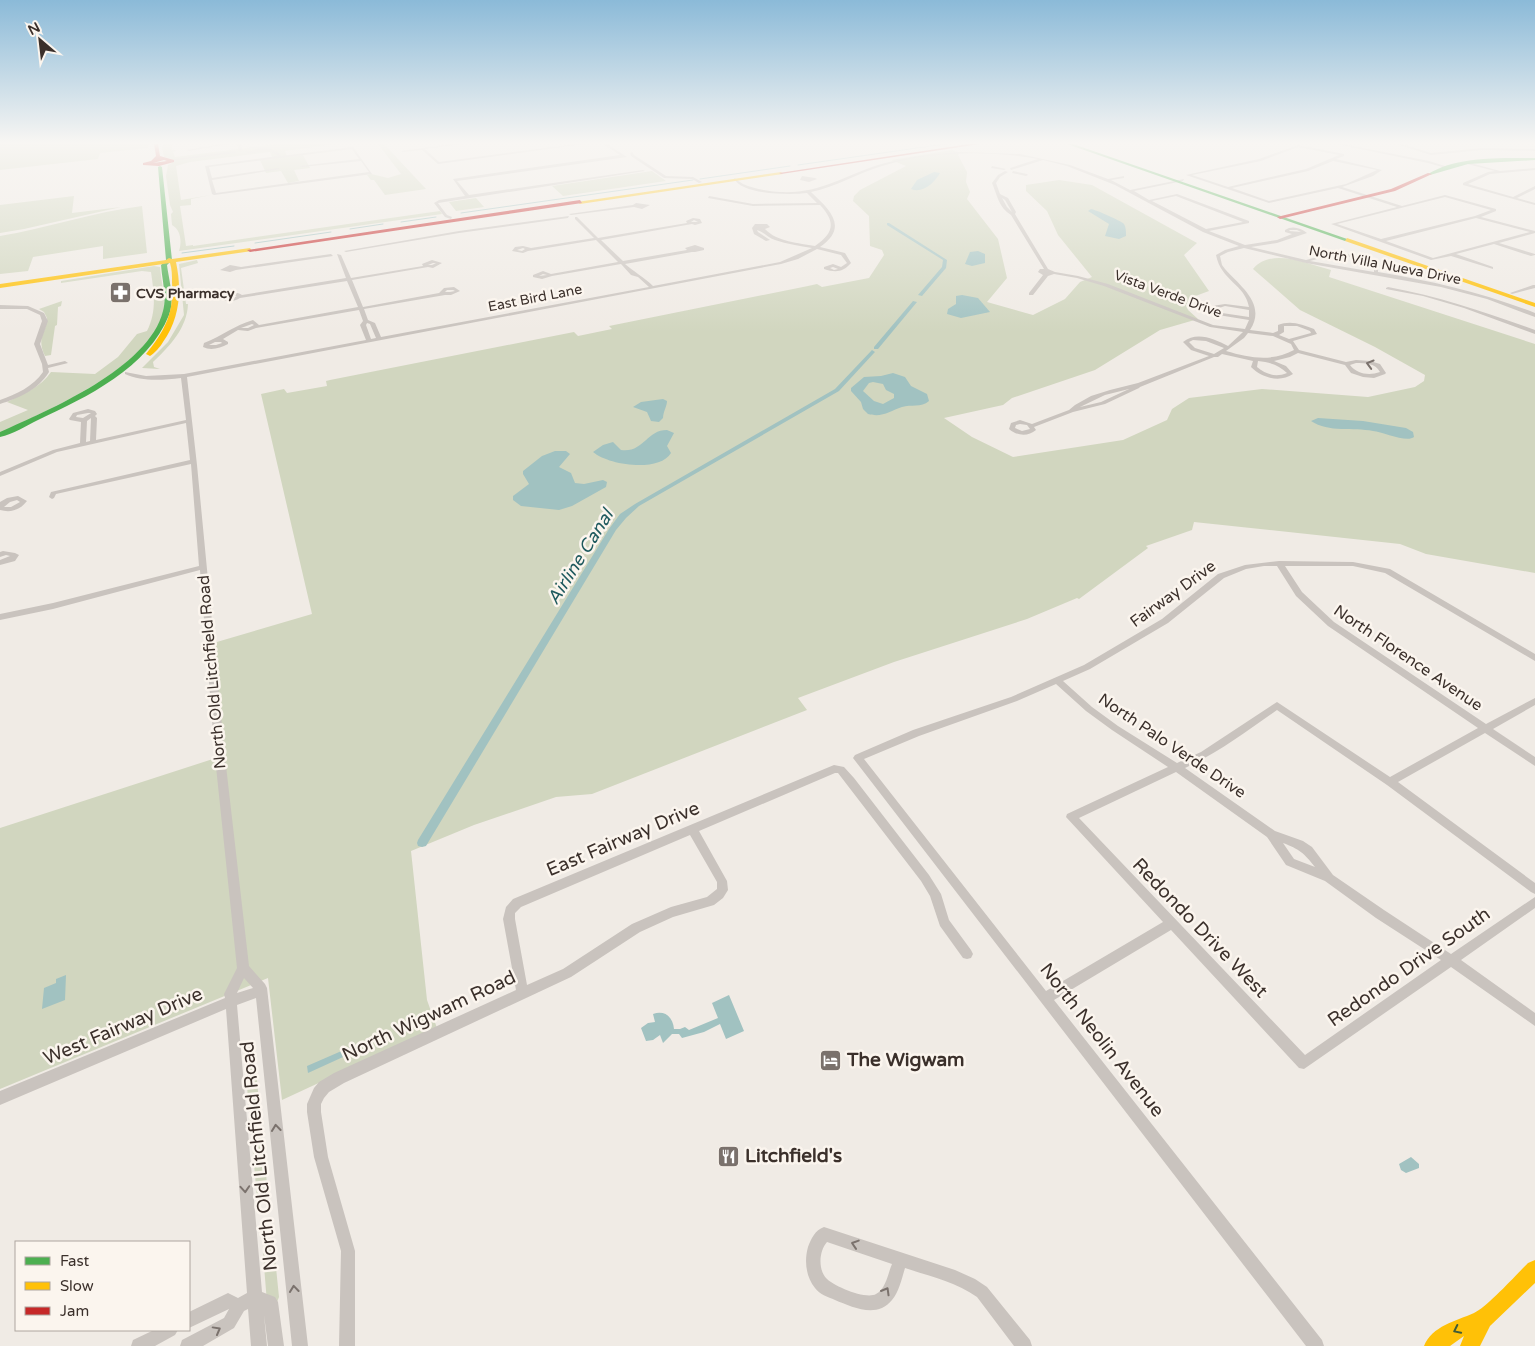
<svg xmlns="http://www.w3.org/2000/svg" width="1535" height="1346" font-family="'Varela Round',sans-serif">
<style>
.green{fill:#d1d6bf}
.water{fill:#a1c2c1;fill-rule:evenodd}
.lines{fill:none;stroke-linecap:round;stroke-linejoin:round}
.stream{stroke:#a1c2c1;stroke-width:1}
.canal{fill:#a1c2c1;fill-rule:evenodd}
.street{fill:#c9c3be;fill-rule:evenodd}
.fast{fill:#4caf50;fill-rule:evenodd}
.slow{fill:#ffc107;fill-rule:evenodd}
.jam{fill:#c62828;fill-rule:evenodd}
.oneway{stroke:#7b726d}
.oneway2{stroke:#415c38}
.labels{text-anchor:middle;dominant-baseline:central;stroke-width:5;stroke-linejoin:round;paint-order:stroke}
.far-street-label{font-size:14px;fill:#3b302b;stroke:#fbf5ee}
.far-poi-label{font-size:14px;font-weight:bold;fill:#3b302b;stroke:#fbf5ee;text-anchor:start}
.street-label{font-size:16px;fill:#3b302b;stroke:#fbf5ee}
.water-label{font-size:18px;font-style:italic;fill:#1f5a5e;stroke:#fbf5ee}
.near-street-label{font-size:19px;fill:#3b302b;stroke:#fbf5ee}
.near-poi-label{font-size:19px;font-weight:bold;fill:#3b302b;stroke:#fbf5ee;text-anchor:start}
</style>
<rect width="100%" height="100%" fill="#f0ebe5"/>
<path class="green" d="M0,144H148V148L100,153L98,159L0,170Z
M164,144H172V150H177L173,152L175,157L277,144H335L285,151L287,157L303,155L310,168L294,170L299,181L288,183L281,171L266,173L260,160L273,159L270,152L190,162L176,166L181,200L211,195L191,199V205L180,206L186,246L193,245V246L440,211L442,214L179,251C182,242 181,230 172,225L171,214L173,212L170,205L166,176L168,165L172,163V159L164,157L162,147Z
M378,144H384L426,189L385,195L374,180H371L367,175L371,174L388,178L401,174Z
M952,150L960,153L958,155L967,172L966,182L970,192L967,199L998,239L1007,278L987,302L1033,315L1065,299L1080,282L1092,277L1058,235L1047,211L1026,191V185L1059,180L1092,185L1197,243L1184,255L1209,291L1190,298L1186,305L1188,310L1198,319L1160,330L1095,370L1012,398L1003,405L944,418L972,437L1013,457L1123,440L1167,420L1172,409L1189,398L1262,389L1368,397L1415,387L1424,381L1425,375L1375,347L1300,310L1253,269C1271,247 1307,264 1331,270L1329,277L1535,344V573L1426,554L1400,544L1194,522L1192,530L1146,546L1148,548L1079,599L1077,598L1027,619L894,662L798,698L807,710L592,794L556,797L474,825L411,851L427,1000L437,1028L282,1100L268,978L0,1089V828L219,757L210,644L312,614L261,394L284,389L287,393L327,386L326,381L330,380L574,332L578,336L612,329L609,326L808,286L817,284L822,287L869,278L884,255L882,250L870,246L869,216L853,201L854,196L860,190L906,166L891,160Z
M652,171L666,181L563,196L552,186Z
M74,196L72,213L121,207L24,229L0,233V205Z
M476,198L484,207L456,211L449,202Z
M142,206L147,253L103,259V246L33,257L28,271L0,274V236C48,228 94,212 142,206Z
M197,260L198,263L181,268L186,304H188C187,328 170,346 153,362L154,367L160,369L142,368L168,342L184,315L179,264Z
M154,266L160,267C161,281 166,299 163,313C154,365 44,412 0,433V422L28,410L7,402C23,394 41,387 51,372L95,374L118,357L137,334L147,331C157,311 154,293 151,272L142,271L61,283V281Z
M62,301L61,306L58,307L57,325L55,326L51,355L45,356C36,337 46,335 47,318L44,312L39,309Z
M250,1047L254,1050L268,1194L263,1200L257,1198L244,1053Z
M270,1246L274,1248L279,1297L277,1302L267,1303L263,1253L267,1247Z"/>
<path class="water" d="M934,172L940,173C935,182 923,194 911,189L917,180Z
M1091,209C1094,209 1122,221 1124,224C1126,227 1126,232 1126,236L1119,239L1105,236L1109,224L1088,211Z
M978,251L985,254V263L972,266L965,264L970,252Z
M962,295L978,298L990,312L961,318L947,314L948,309L956,304V296Z
M893,373L905,377L911,386L927,394L929,401C921,408 911,404 902,407C890,411 882,418 868,414L863,409L861,402L851,391V388L864,377L881,376ZM873,382L883,384L886,390L894,394V398L883,404L874,401L863,391L869,383Z
M663,399L667,401C667,406 663,412 663,418L659,422L651,421L647,412L633,407L641,402Z
M1318,418L1363,421L1406,428L1413,432L1414,437C1407,443 1383,432 1373,431C1353,427 1329,433 1311,421Z
M667,430L674,433L667,446L671,453C659,473 608,465 593,452L603,445L613,442L621,450C644,453 646,430 667,430Z
M555,451H566L570,454L559,467L571,473L575,483L584,484L603,480L607,482L606,487L572,506L559,510L521,506L513,500V496L529,484L523,474V471L542,456Z
M66,975L65,1000L42,1009L44,988L56,983V979Z
M729,995L744,1031L726,1039L720,1024L704,1032L682,1038L679,1034H672L663,1043L660,1035L653,1040L646,1041L641,1028L648,1023L655,1022L653,1014C665,1010 673,1017 674,1029H680L685,1027L689,1030L718,1018L712,1003Z
M353,1046L354,1052L308,1073L307,1066Z
M1411,1157L1419,1164V1168L1406,1173L1401,1170L1399,1164Z"/>
<g class="lines">
<path class="stream" d="M798,165L945,144
M700,179L790,166
M461,213L693,180
M401,222L436,217
M350,229L383,224
M255,243L331,232
M182,253L234,246"/>
<path class="canal" d="M887,223H889L947,260L946,268L922,296L918,295L942,267L943,260L887,225Z
M913,301L917,302L878,349H874V347Z
M872,350L875,352L874,353L839,391L639,506L626,518L616,530L426,846L422,847L418,846L417,843L418,840L609,529L620,514L635,504L835,389Z"/>
<path class="street" d="M220,144H229L189,151L187,150Z
M237,144H241L242,152L239,151Z
M452,144H463L425,149L439,162L575,144H585L438,164L422,150L403,152L401,151Z
M603,144H607L627,157L457,181L469,195L643,170L645,171L438,203L447,215L452,217L451,219L445,217L434,203L439,200L465,196L453,179L620,155Z
M1336,144H1343L1429,161L1448,167L1446,168L1428,163Z
M1396,144H1402L1431,153L1482,148L1535,149V151L1482,150L1431,155Z
M1298,145L1344,154V156L1336,159L1382,170L1373,176L1342,187L1402,206L1445,195L1496,209V211L1481,217L1535,231V233L1499,243L1535,254V255L1531,256L1494,244L1456,254L1493,267V269L1451,256L1431,260L1331,224L1397,207L1338,188L1269,203L1186,175L1259,159ZM1298,147L1339,155L1306,169L1228,187L1192,175L1261,161ZM1333,161L1377,170L1346,184L1269,201L1232,188L1308,171ZM1445,197L1491,210L1475,216L1381,239L1337,224ZM1476,218L1530,232L1433,258L1386,241Z
M353,147L372,174L214,195L212,194L205,166L278,156L270,151L248,153L246,152C257,148 273,145 281,156ZM352,149L359,159L300,166L302,167L361,161L369,172L216,193L212,180L280,169L278,168L212,178L209,167Z
M235,151L236,153L170,161L168,160Z
M632,152L634,155L666,176L693,177L702,182L699,183L692,179L664,178L631,156L630,153Z
M961,152L1020,154L1070,165L1108,179L1124,176V178L1111,180L1130,190L1184,179L1183,181L1134,191L1149,200L1177,194L1249,221V223L1209,231L1245,245L1277,240L1292,234L1285,232V230C1292,225 1301,228 1307,233L1277,243L1251,247L1306,260L1339,251L1378,264V272C1432,281 1484,293 1535,313V317L1487,299L1441,287L1306,263L1244,248L1228,252L1220,256L1222,265L1225,269C1240,286 1267,304 1250,330L1273,333L1278,331V325C1290,320 1302,324 1314,329L1317,334L1293,341L1299,350L1346,362L1356,360L1370,361L1380,364L1386,373L1385,374L1374,378L1363,377L1351,373L1345,365L1298,353L1290,357L1274,361L1286,366L1293,374C1280,383 1262,378 1251,367L1253,361L1222,354L1218,357H1214L1140,387L1139,388L1105,404L1073,412L1034,427L1036,430C1028,437 1017,436 1009,429L1011,423L1020,420L1032,424L1069,410L1075,405L1091,396L1110,390L1138,383L1209,356L1191,350L1183,342C1197,331 1214,339 1228,346L1243,332L1210,327L1104,286L1077,278L1054,274L1048,276L1033,295H1029V293L1043,275L1038,272L1040,269H1044L1011,215C999,208 997,195 992,183L998,175L1005,171L1008,172L1000,177L996,183L1000,194L1008,198L1016,212L1015,214L1048,269L1055,272L1078,276L1108,284L1213,325L1245,329L1249,320L1218,315L1210,309L1212,306L1225,304L1249,307C1245,284 1221,281 1216,255L1225,250L1239,246L1203,232L1115,185L1067,166L1043,160L1011,170L1010,168L1038,159C988,150 931,151 882,166C858,173 836,187 811,192C830,210 849,227 820,247L845,253L851,263C843,272 836,273 824,269V267L833,264L841,267L847,263L841,255L817,249L798,259L781,264L187,377L197,465L225,757L249,966L265,984L267,988L308,1346H292L256,998L237,1005L262,1292L275,1297L278,1302L284,1346H268L264,1315L267,1346H251L248,1309L244,1311L234,1328L203,1346H180L182,1340L224,1318L229,1309L189,1328V1312L228,1293L238,1298L247,1293L226,1009L0,1105V1091L225,998L224,994L237,968L215,757L200,570L53,609L0,620V614L53,603L199,566L191,464L56,494L54,498L52,499L49,497L51,492L190,460L186,423L57,452L0,476V472L53,450L80,443L81,422L70,420L69,419L73,413L88,409L95,411L97,414L95,416L97,418L96,440L186,420L181,378C163,380 142,382 125,374V372L146,376L184,374L366,340L360,325L363,321L359,310L256,328L248,331L238,330L223,339L228,342V344C220,348 211,351 203,347L204,343C222,336 235,325 253,320L259,325L358,307L347,281L240,298C233,302 226,303 220,298C225,292 235,291 242,295L346,278L337,254L341,255L351,278L423,266L422,264L432,260L442,263L433,268L428,267L352,280L363,307L439,293L444,288L454,287L460,291L451,295H445L364,309L368,320L375,323L381,337L649,287L638,277L631,275L621,264L552,276L542,279L533,277V275L543,271L551,274L618,262L596,240L528,251L523,253L512,251L515,247L523,246L531,248L594,238L575,219V217H577L598,238L687,223L686,221L693,218L700,219L702,223L695,225L692,224L601,240L623,261L687,250L685,248L695,245L704,248V250L695,252H692L625,264C634,272 644,277 653,286L780,262L812,248C800,246 787,244 775,240C768,238 764,232 757,230L758,232L770,240L766,241L754,234L752,228L755,224H767L770,227L765,229C777,242 799,243 815,246C834,233 836,222 820,205L753,206L708,198L709,196L753,204L817,203L807,193C791,195 740,195 734,178C737,179 739,182 743,184C754,189 768,191 780,192C820,194 843,176 878,165C905,157 934,154 961,152ZM1176,196L1243,222L1206,229L1152,201ZM1002,198L1005,200L1012,212L1007,207ZM694,220L698,222H691ZM1297,230L1301,232L1289,231L1290,230ZM523,248L525,249L522,251L517,250ZM1339,253L1374,266V272L1310,261ZM433,263H436L432,265H428ZM833,267L838,269L834,270L830,268ZM543,274L547,275L539,276ZM447,290H453L455,291L450,292H445ZM226,296H237L231,299L225,298ZM1225,306L1249,310V317L1222,313L1216,309ZM367,323L370,324L376,338L371,339L366,325ZM252,324L254,325L248,328H241ZM1284,326H1297L1310,331L1311,333L1289,339L1279,335L1284,332ZM1248,333L1273,336L1291,344L1294,350C1272,362 1250,358 1226,351L1244,338ZM1193,340L1206,341L1224,348L1214,354L1195,348L1189,342ZM215,342H221L222,343L216,345H209ZM1258,361C1269,362 1279,365 1287,373C1275,378 1266,374 1257,367ZM1356,363C1366,363 1375,363 1380,372C1369,376 1357,374 1350,365ZM1129,389L1101,402L1080,407L1105,395ZM88,413H91L83,418L76,417L77,415ZM91,418L90,441L86,442L87,421ZM1020,424L1027,425L1030,429L1022,431L1015,428L1016,425ZM244,978L253,988L237,993Z
M1467,162L1500,171L1535,168V170L1490,174L1468,184L1513,197L1535,186V189L1517,198L1535,203V205L1463,185V183L1488,172L1495,171L1467,164Z
M992,166L1006,169L1004,170L991,168Z
M1013,171L1027,174L1028,175L1026,176L1012,173Z
M802,176L815,178L817,179L809,182L800,180Z
M636,203L650,205L642,209L634,207L571,215L569,214L633,205Z
M569,216L568,218L459,233L346,252L344,251L459,231Z
M331,254L333,256L236,270L230,272L220,270L230,265L241,267Z
M1533,285H1535V288L1512,294L1510,293Z
M1388,287C1441,297 1485,312 1535,330V334L1464,308L1423,296L1386,289V288Z
M0,305L28,306L44,313L48,321L40,344L48,365L65,361L68,363L48,368L49,372C38,390 19,398 0,404V400C16,394 33,387 43,372L42,364L34,344L42,321L40,315L27,309H0Z
M18,496L27,501C20,510 11,513 0,510V502L7,498ZM17,500L20,502L11,507H4L10,502Z
M3,551L15,553L19,555L15,561L0,565V560L10,556L6,555L0,557V552Z
M1279,561L1353,562L1390,569L1535,654V661L1385,573L1353,566H1285L1302,592L1334,622L1486,724L1535,698V705L1493,729L1535,757V766L1485,733L1398,782L1535,883V894L1531,892L1387,785L1277,710C1247,731 1218,753 1185,768L1275,831L1303,841L1312,847L1333,875L1384,910L1451,954L1535,897V908L1461,960L1535,1013V1026L1451,967L1304,1069L1299,1068L1171,930L1054,1000L1322,1340L1324,1346H1306L853,758L855,755L913,730L1011,697L1084,665L1162,619L1218,574L1245,565ZM1264,566H1277L1296,596L1328,626L1478,728L1390,777L1277,702L1201,752L1177,763L1118,726L1092,707L1063,681L1090,669L1168,623L1224,578L1246,569ZM1056,684L1086,711L1112,730L1168,767L1067,814L1066,817L1163,922L1046,991L864,759L919,736L1017,701ZM1176,772L1267,837L1286,865L1325,881L1376,918L1441,960L1305,1055L1079,818ZM1283,843C1299,849 1304,853 1315,867L1294,859Z
M834,765L844,767L854,778L929,875L941,894L949,920L971,950L973,954L971,958L967,959L963,958L940,926L930,896L921,881L838,773H835L699,831L727,881L728,890L723,898L714,905L673,917L640,932L571,977L344,1083L329,1092L324,1098L321,1104V1112L328,1157L355,1251V1346H339L341,1251L314,1157L307,1112V1104L314,1088L319,1082L334,1073L516,990L503,919L506,907L513,899ZM690,835L717,882V889L707,897L671,907L632,924L563,969L527,985L515,919V913L521,907Z
M824,1227L955,1270L975,1279L987,1287L1030,1340L1032,1346H1014L977,1297C956,1282 929,1276 905,1268C902,1278 899,1292 892,1300C877,1319 852,1307 835,1300C828,1297 819,1294 815,1288C806,1277 804,1261 808,1247C811,1239 815,1230 824,1227ZM827,1242L892,1264C888,1273 886,1289 876,1294C866,1300 833,1286 826,1278C818,1269 819,1251 827,1242Z
M154,1330H178L175,1335L155,1346H131L133,1340Z"/>
<path class="fast" d="M1067,144H1073L1350,240L1345,241Z
M1535,158V160L1468,164L1430,175L1428,174C1457,156 1501,158 1535,158Z
M160,166L162,167L172,260L167,265C169,281 175,299 169,315C148,368 87,397 38,420C26,426 13,434 0,437V432C49,410 149,368 163,311C167,296 162,280 161,265L166,260L158,167Z"/>
<path class="slow" d="M781,172L783,174L580,204L577,202Z
M1347,238L1535,303V307L1345,241Z
M250,248L252,251L176,262C182,290 180,318 163,342C160,347 155,353 150,356L146,354C165,330 174,314 172,282C172,276 172,269 170,263L0,288V284L166,260L169,258L172,259Z
M1535,1260V1283L1490,1326L1480,1346H1460L1464,1336L1450,1346H1424C1432,1326 1456,1321 1474,1313C1487,1307 1516,1275 1528,1263Z"/>
<path class="jam" d="M154,144H158L160,156L174,160V162L159,166L143,165V163L151,161L156,156ZM164,160L167,161L153,163Z
M969,144H980L781,174L779,173Z
M1428,173L1432,174L1395,191L1280,219L1277,217L1391,189Z
M580,200L582,203L250,252L247,250Z"/>
</g>
<defs><path id="oneway-chevron" d="M-2-3.5L2.5 0L-2 3.5" fill="none" stroke-width="1.6" stroke-linecap="round" stroke-linejoin="round" transform="scale(1.25)"/></defs>
<g class="oneway">
<use href="#oneway-chevron" transform="translate(1370 364) rotate(-164)"/>
<use href="#oneway-chevron" transform="translate(276 1128) rotate(-96)"/>
<use href="#oneway-chevron" transform="translate(245 1189) rotate(86)"/>
<use href="#oneway-chevron" transform="translate(855 1244) rotate(-162)"/>
<use href="#oneway-chevron" transform="translate(294 1289) rotate(-96)"/>
<use href="#oneway-chevron" transform="translate(886 1291) rotate(-60)"/>
<use href="#oneway-chevron" transform="translate(217 1330) rotate(-29)"/>
</g>
<use class="oneway2" href="#oneway-chevron" transform="translate(1457 1330) rotate(154)"/>
<linearGradient id="sky" x2="0" y2="1"><stop stop-color="#8bbad8"/><stop offset="0.43" stop-color="#f8f6f3"/><stop offset="1" stop-color="#f8f6f3" stop-opacity="0"/></linearGradient>
<rect width="1535" height="332" fill="url(#sky)"/>
<defs>
<symbol id="pharmacy-square" viewBox="-11 -11 22 22"><rect x="-9" y="-9" width="18" height="18" rx="4" fill="#7a716c" stroke="#fbf5ee"/><path d="M-2-6h4v4h4v4h-4v4h-4v-4h-4v-4h4Z" fill="#fff"/></symbol>
<symbol id="hotel-square" viewBox="-11 -11 22 22"><rect x="-9" y="-9" width="18" height="18" rx="4" fill="#7a716c" stroke="#fbf5ee"/><path d="M-6-4.5h1.5V1H6V5H4.5V3h-9V5H-6ZM-4 0a1.8 1.8 0 1 1 3.6 0ZM.5 0V-2.5h3Q6-2.5 6 0Z" fill="#fff"/></symbol>
<symbol id="restaurant-square" viewBox="-11 -11 22 22"><rect x="-9" y="-9" width="18" height="18" rx="4" fill="#7a716c" stroke="#fbf5ee"/><path d="M-5-6h1v4h1v-4h1v4h1v-4h1v5L-1.5 .5V6h-2V.5L-5-1ZM5-6V6H3V1.5H1.5Q1.5-4 5-6Z" fill="#fff"/></symbol>
</defs>
<g fill-rule="evenodd">
<use href="#pharmacy-square" x="108" y="280" width="25" height="25"/>
<use href="#hotel-square" x="818" y="1048" width="25" height="25"/>
<use href="#restaurant-square" x="716" y="1144" width="25" height="25"/>
</g>
<g class="labels">
<g class="far-street-label">
<text transform="translate(1385 265) rotate(11)">North Villa Nueva Drive</text>
<text transform="translate(1168 294) rotate(20)">Vista Verde Drive</text>
<text transform="translate(535 298) rotate(-11)">East Bird Lane</text>
</g>
<g class="far-poi-label">
<text x="136" y="293">CVS Pharmacy</text>
</g>
<g class="street-label">
<text transform="translate(1173 594) rotate(-36)">Fairway Drive</text>
<text transform="translate(1408 658) rotate(34)">North Florence Avenue</text>
<text transform="translate(212 672) rotate(-95)">North Old Litchfield Road</text>
<text transform="translate(1172 746) rotate(34)">North Palo Verde Drive</text>
</g>
<g class="water-label">
<text transform="translate(580 557) rotate(-58)">Airline Canal</text>
</g>
<g class="near-street-label">
<text transform="translate(623 839) rotate(-23)">East Fairway Drive</text>
<text transform="translate(1200 928) rotate(46)">Redondo Drive West</text>
<text transform="translate(1409 967) rotate(-35)">Redondo Drive South</text>
<text transform="translate(429 1016) rotate(-25)">North Wigwam Road</text>
<text transform="translate(123 1026) rotate(-23)">West Fairway Drive</text>
<text transform="translate(1102 1040) rotate(52)">North Neolin Avenue</text>
<text transform="translate(259 1156) rotate(-96)">North Old Litchfield Road</text>
</g>
<g class="near-poi-label">
<text x="847" y="1060">The Wigwam</text>
<text x="745" y="1156">Litchfield's</text>
</g>
</g>
<rect x="15" y="1241" width="175" height="90" fill="#fbf5ee" stroke="#aea6a0"/>
<rect x="25" y="1257" width="25" height="8" fill="#4caf50" stroke="#aea6a0"/>
<text x="60" y="1266" font-size="15" fill="#3b302b">Fast</text>
<rect x="25" y="1282" width="25" height="8" fill="#ffc107" stroke="#aea6a0"/>
<text x="60" y="1291" font-size="15" fill="#3b302b">Slow</text>
<rect x="25" y="1307" width="25" height="8" fill="#c62828" stroke="#aea6a0"/>
<text x="60" y="1316" font-size="15" fill="#3b302b">Jam</text>
<g transform="translate(40 40) rotate(332)" stroke="#fbf5ee" stroke-width="4" paint-order="stroke">
<path d="M0-4L9 19L0 12L-9 19Z" fill="#3b302b"/>
<text y="-8" font-size="14" font-weight="bold" text-anchor="middle" fill="#3b302b">N</text>
</g>
</svg>
